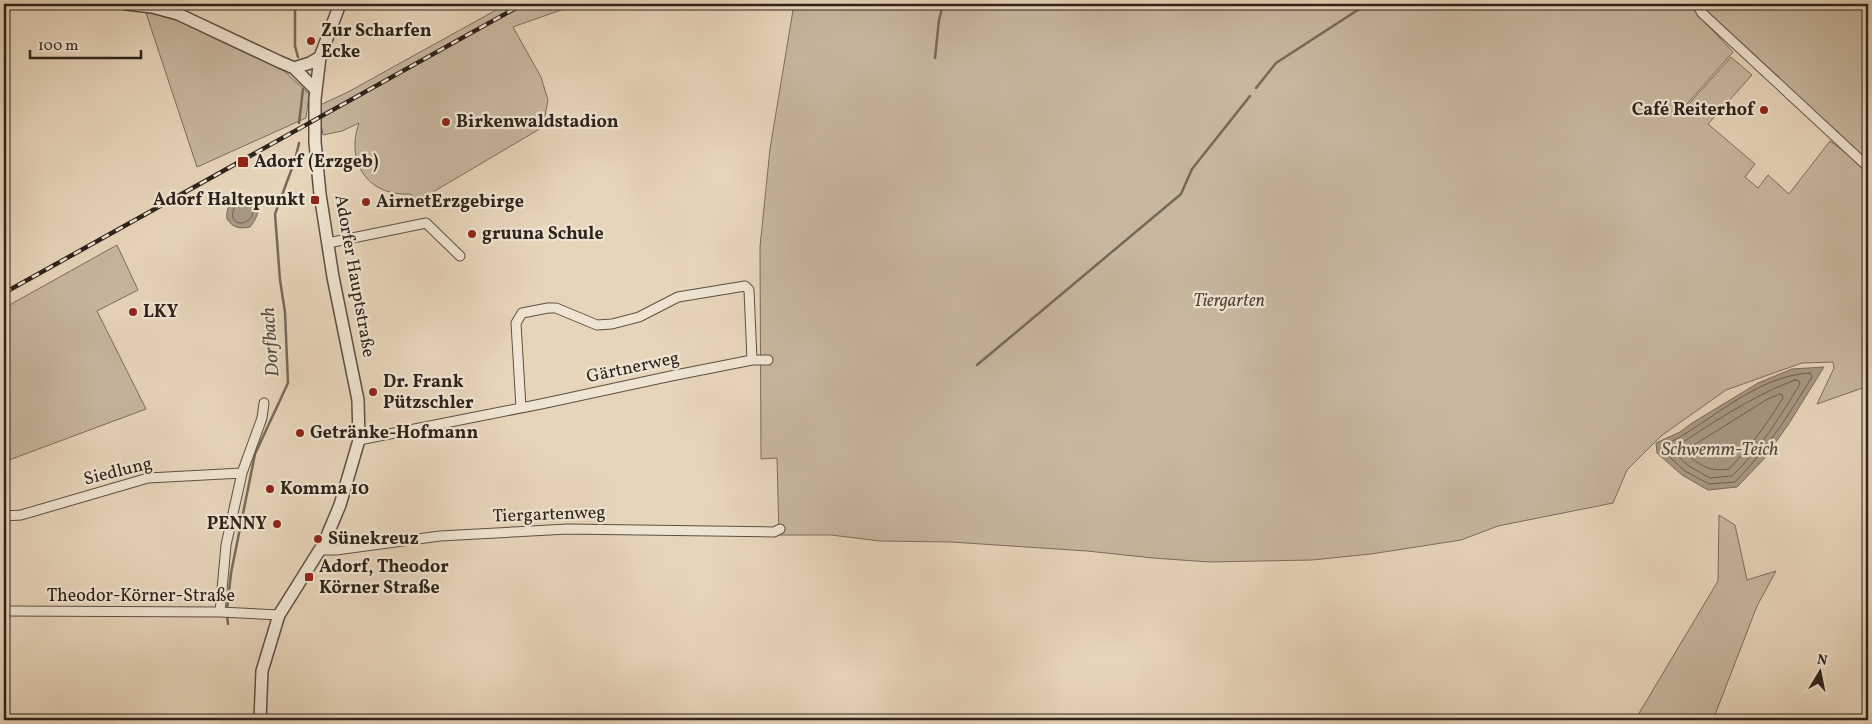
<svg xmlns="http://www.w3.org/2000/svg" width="1872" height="724" font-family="Vollkorn,serif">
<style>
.green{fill:#c7b79f;stroke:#7a6d5d}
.water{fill:#a89884;stroke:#77695a}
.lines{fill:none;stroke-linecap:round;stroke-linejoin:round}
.shore{stroke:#6a5e50;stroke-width:1}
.stream{stroke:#77695a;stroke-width:2.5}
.minor-casing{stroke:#5c5043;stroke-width:11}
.tertiary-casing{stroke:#5c5043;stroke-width:14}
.minor{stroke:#efe4d2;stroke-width:9}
.tertiary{stroke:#efe4d2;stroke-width:11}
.rail-casing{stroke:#2d231b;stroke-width:4.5}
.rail{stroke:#efe4d2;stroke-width:2.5;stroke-dasharray:8;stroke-linecap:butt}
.poi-dot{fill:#8f2418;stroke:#efe4d2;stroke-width:2}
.labels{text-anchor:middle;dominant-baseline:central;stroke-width:4.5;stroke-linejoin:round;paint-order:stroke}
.poi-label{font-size:18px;font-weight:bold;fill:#2d231b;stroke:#efe4d2;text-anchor:start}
.street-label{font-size:18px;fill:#2d231b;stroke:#efe4d2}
.park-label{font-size:18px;font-style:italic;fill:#54483c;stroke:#efe4d2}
.water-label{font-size:19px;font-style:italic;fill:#584c40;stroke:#efe4d2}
</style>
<rect width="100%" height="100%" fill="#e7d5ba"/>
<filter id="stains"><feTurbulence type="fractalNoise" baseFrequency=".004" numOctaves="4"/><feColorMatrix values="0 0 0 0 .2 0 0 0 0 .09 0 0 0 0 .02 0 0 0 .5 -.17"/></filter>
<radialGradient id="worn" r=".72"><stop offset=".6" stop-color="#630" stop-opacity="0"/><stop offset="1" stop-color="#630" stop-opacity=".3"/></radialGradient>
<path class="green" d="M507,4H578L513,27L541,77L548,100L543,127L416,202L411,194C368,197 345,162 359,123L342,131L323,135L318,106L348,92Z
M794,4H1692L1700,17L1733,52L1686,105L1687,106L1731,57L1752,75L1708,124L1755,164L1745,177L1758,188L1768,175L1789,194L1830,141L1868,169V386L1817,404L1834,368L1833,362L1802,363L1726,390L1661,436L1627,470L1613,503L1498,526L1461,540L1371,554L1312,560L1209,562L1153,558L1087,551L951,542L880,541L831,535H779L777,458L761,459L760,247L770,149Z
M1698,4H1868V166Z
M146,13L171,15L205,30L282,69L309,94L306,118L197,167Z
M117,245L138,290L97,311L146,409L9,460H4V308Z
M1719,515L1735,525L1747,580L1776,571L1757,606L1713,720H1635L1718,581Z"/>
<path class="water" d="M249,197C264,203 258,217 250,227C240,229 233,228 227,219C225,203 236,199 249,197Z
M1824,367L1788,425L1763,460L1737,487L1708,490L1682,475L1657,453L1656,443L1680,432L1692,423L1758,383L1792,369Z"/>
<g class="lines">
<path class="shore" d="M249,202L253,204C258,228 223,230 235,206Z
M1810,373L1812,377C1789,414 1766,451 1735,482L1709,484L1685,471L1662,450L1663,446C1711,423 1754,376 1810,373Z
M1795,380L1799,381L1800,384C1780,417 1760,449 1732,476L1710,478L1689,466L1672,451L1673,448C1685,442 1695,434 1706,427C1735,409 1763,392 1795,380Z
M1780,394L1782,395L1783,398C1767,424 1750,447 1729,469C1710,472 1700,466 1686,453V450L1766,400Z"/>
<path class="stream" d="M295,4V46L298,57
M935,58L939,20L943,4
M1256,88L1276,63L1367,4
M299,123L303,89
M977,365L1181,194L1192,169L1250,96
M227,610L231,573L255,454L288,383L285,312L280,280L275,214L295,160L299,143
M227,615L228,624"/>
<defs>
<path id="minor" d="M1697,4L1702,13L1868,167
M328,243L426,223L460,256
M521,408L516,323L522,313L548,308H556L597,325L612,324L639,317L678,297L745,286L749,290L752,360
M359,440L541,404L671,376L752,360H768
M4,516L21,515L148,478L242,473
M320,550H336L440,536L568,529L774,532L780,529
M4,611L220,612L279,615
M220,612L226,545L242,473L262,418L264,403"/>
<path id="tertiary" d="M126,4L152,7L178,14L280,62L294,68L315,89
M294,68L310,63L320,57
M260,720L262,671L279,615L324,543L340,505L359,440L358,400L333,277L320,194L315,142V99L320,57L340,4"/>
</defs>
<use href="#minor" class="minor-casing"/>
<use href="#tertiary" class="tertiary-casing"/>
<use href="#minor" class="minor"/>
<use href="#tertiary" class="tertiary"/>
<defs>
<path id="rail" d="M4,293L523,4"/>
</defs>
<use href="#rail" class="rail-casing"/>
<use href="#rail" class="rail"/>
</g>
<g class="poi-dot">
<circle cx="311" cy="41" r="5"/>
<circle cx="1764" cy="110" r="5"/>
<circle cx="446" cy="122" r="5"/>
<rect x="237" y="156" width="12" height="12" rx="2.5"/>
<rect x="310" y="195" width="10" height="10" rx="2.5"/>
<circle cx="366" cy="202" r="5"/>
<circle cx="472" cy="234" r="5"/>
<circle cx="133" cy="312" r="5"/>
<circle cx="373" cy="392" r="5"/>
<circle cx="300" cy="433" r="5"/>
<circle cx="270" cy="489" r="5"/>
<circle cx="277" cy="524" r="5"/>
<circle cx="318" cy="539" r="5"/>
<rect x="304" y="572" width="10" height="10" rx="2.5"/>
</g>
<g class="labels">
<g class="poi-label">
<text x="321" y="31">Zur Scharfen<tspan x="321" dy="21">Ecke</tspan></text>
<text x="1754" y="110" text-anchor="end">Café Reiterhof</text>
<text x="456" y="122">Birkenwaldstadion</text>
<text x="254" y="162">Adorf (Erzgeb)</text>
<text x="305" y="200" text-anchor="end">Adorf Haltepunkt</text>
<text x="376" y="202">AirnetErzgebirge</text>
<text x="482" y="234">gruuna Schule</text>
<text x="143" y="312">LKY</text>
<text x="383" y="382">Dr. Frank<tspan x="383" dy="21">Pützschler</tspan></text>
<text x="310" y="433">Getränke-Hofmann</text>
<text x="280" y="489">Komma 10</text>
<text x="267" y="524" text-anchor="end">PENNY</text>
<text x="328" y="539">Sünekreuz</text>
<text x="319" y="567">Adorf, Theodor<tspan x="319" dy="21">Körner Straße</tspan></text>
</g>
<g class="street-label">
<text transform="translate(354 276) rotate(80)">Adorfer Hauptstraße</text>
<text transform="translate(633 368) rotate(-12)">Gärtnerweg</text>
<text transform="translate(118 472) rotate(-14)">Siedlung</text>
<text transform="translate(549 515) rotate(-2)">Tiergartenweg</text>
<text x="141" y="596">Theodor-Körner-Straße</text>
</g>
<g class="park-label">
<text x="1229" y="301">Tiergarten</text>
</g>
<g class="water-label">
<text transform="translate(271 342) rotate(-94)">Dorfbach</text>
<text x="1720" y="450">Schwemm-Teich</text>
</g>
</g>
<rect width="1872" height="724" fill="none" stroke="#e7d5ba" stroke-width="20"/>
<rect x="5" y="5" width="1862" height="714" fill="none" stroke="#2d231b" stroke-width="2.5"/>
<rect x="10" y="10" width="1852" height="704" fill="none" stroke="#2d231b"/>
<g transform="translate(1820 672) rotate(10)" stroke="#efe4d2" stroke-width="4" paint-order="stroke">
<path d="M0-4L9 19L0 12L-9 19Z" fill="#2d231b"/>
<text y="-8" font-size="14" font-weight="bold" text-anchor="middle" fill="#2d231b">N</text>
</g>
<path d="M30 50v8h111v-8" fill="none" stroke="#2d231b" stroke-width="2.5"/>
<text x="38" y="50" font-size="15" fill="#2d231b" stroke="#efe4d2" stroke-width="4" paint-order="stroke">100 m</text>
<rect width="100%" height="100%" filter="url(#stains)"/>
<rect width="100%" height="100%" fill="url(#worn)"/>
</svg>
